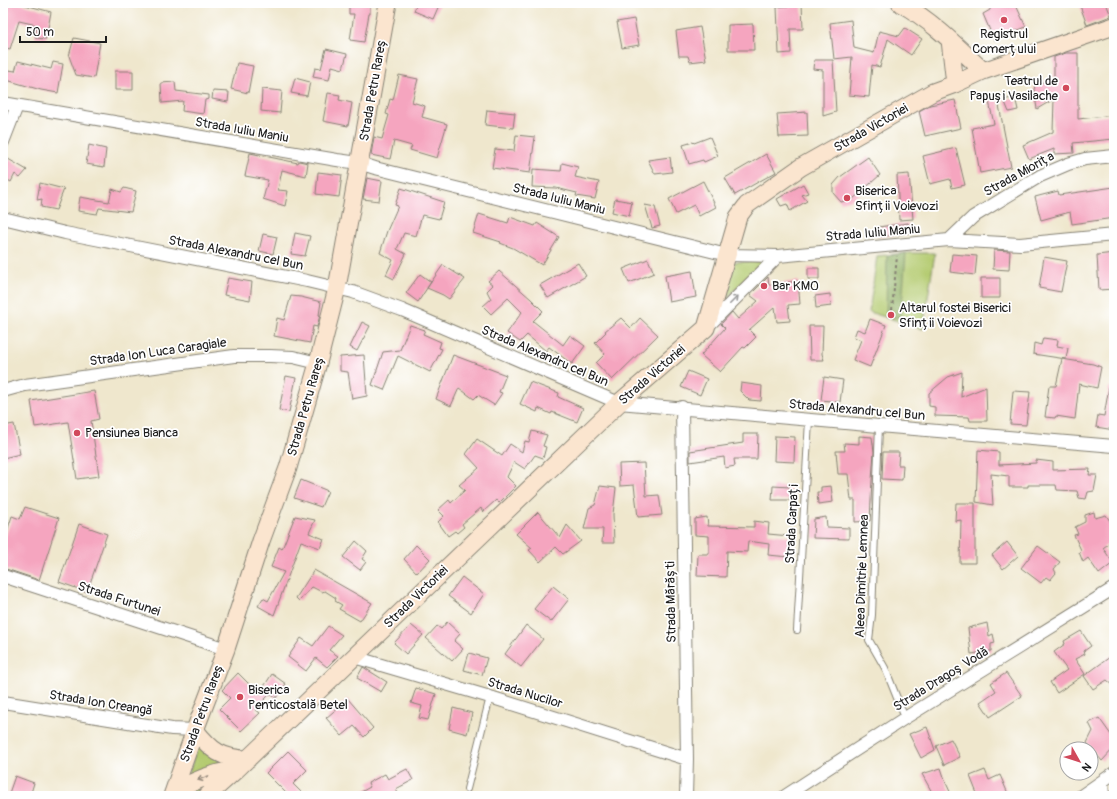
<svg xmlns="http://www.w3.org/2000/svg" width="1117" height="799" font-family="Pangolin,sans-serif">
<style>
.green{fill:#b4cb70;stroke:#687446}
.forest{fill:#8faf62;stroke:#56663f}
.building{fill:#f5a5bf}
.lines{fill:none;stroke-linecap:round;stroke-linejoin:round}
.lane-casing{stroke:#868274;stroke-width:8}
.street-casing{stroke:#868274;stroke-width:14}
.secondary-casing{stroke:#868274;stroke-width:19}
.path{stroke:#868274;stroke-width:2;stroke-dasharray:3 3;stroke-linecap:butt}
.lane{stroke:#fff;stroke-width:6}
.street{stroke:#fff;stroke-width:12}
.secondary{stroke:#fbe5cf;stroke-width:17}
.oneway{stroke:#999}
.oneway2{stroke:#978b7e}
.poi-dot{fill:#d1495b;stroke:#fff;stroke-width:1.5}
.labels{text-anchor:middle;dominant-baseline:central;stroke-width:3.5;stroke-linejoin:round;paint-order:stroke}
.poi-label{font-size:13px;fill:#1c1c1c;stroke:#fff;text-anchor:start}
.street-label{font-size:13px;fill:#1c1c1c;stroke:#fff}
</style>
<rect width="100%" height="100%" fill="#fff"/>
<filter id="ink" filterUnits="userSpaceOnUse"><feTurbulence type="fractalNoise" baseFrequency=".025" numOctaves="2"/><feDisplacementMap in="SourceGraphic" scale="8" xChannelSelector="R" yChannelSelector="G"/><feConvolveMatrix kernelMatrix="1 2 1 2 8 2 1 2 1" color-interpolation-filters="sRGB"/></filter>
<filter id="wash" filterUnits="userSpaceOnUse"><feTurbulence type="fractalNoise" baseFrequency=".012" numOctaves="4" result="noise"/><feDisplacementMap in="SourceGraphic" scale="16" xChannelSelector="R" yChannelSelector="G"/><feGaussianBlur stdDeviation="0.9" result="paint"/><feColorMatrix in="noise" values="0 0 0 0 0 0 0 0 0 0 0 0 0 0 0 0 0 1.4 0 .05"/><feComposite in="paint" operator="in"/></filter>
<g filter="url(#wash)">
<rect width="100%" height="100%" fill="#efe7cd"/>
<path class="green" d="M906,253H935L923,329L869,312L877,256Z
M763,261L723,302L734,262Z
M200,745L220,762L218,766L187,780L197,747Z
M217,777L204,796H179Z"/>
<path class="forest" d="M906,253L901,317L886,318L887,256Z"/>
<g id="blocks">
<path class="building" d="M3,3H18L51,12L46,39L35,38L37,25L19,21L10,49L3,47Z
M349,3H370V14H369L364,42L350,40L354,14H349Z
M417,3H440L433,19L414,11Z
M789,3H802L803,29H790L791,53L779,54L777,7L789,6Z
M999,3H1015L1026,27L994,40L983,14L990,10V7Z
M1079,3H1106L1111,16L1087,25Z
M634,19L639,45L622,48L617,22Z
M851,20L854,48L874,53L879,31L899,36L905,28L922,39L911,55L888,39L880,67L872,65L869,97L849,95L852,57L834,59L830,23Z
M753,24L754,50H728V25Z
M700,27L706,60L690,62L688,56H679L676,31Z
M74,38L100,43L94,78L76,75L69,56Z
M326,49L347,54L343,69L332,66L329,80L313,77L315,68L321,69Z
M1066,53H1078V119L1114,115V139L1073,143L1074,153L1054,154V149L1029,159L1023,145L1053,132L1054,99L1037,109L1034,90L1035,85L1040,82L1054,83V57Z
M814,60H833L836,112L823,116V70L813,69Z
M18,61L51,69L53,62L63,64L58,93L41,90L3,79V69L15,71Z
M237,63L253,66L248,93L231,89Z
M115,71H133V90H115Z
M399,75L418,79L412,102L425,106L422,117L447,124L437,158L410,150L412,146L394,141L390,159L371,155L374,137L382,139L389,115L386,114L390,99L393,100Z
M295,78L310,82L307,96L291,93Z
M175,82L176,91L209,95V99L205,100L203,114L182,111L183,101L162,103L161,83Z
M262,89L282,91L280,113L261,111Z
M213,91L229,92L228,102L212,99Z
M328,93L340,95L339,100L352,103L348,126L323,121Z
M997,95L1011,167L980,173L972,128L994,124L988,97Z
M1015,97L1018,110L1009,112L1004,100Z
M955,100L961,128L925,136L919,111L930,105Z
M487,110L515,113L513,128L485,125Z
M807,112L808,136L779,137L777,114Z
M516,135L535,137L530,173L492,168L495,149L514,151Z
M710,137L718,156L704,162L703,160L689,164L683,145L693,142L694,143Z
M89,145L106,149L104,167L86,164Z
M956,148L965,185L952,188L950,179L930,184L923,156Z
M250,153L298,163L299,161L308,163L306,176L282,170L278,190L288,191L285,206L263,199L268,180L245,176Z
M766,154L776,172L735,195L725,178Z
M3,156L27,170L20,178L15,174L11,182L3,177V170L6,166L3,164Z
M670,157L672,172L655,174L648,160Z
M868,157L880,175L853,199L841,202L833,193V185L840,177Z
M562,163L578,167L575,177L599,182L595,199L576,196L577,193L556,188L532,187L533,169L561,171Z
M318,172L342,175L339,197L316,194Z
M909,174L913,219L899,220L897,175Z
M367,178L382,181L379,201L363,199Z
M703,181L716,207L699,216L694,205L676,214L669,199Z
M40,183L64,189L56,210L41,207L42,199L37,200Z
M803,184L808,193L802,195L807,201L790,211L787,204L781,206L777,199Z
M1114,187V218L1072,224L1070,212L1041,220L1035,197L1058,191L1059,195Z
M124,188L136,191L131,212L99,208L97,214L78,211L80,197L109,202L112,189L121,192Z
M401,188L444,202L439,219L422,215L416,236L404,233L397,249L406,254L394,279L386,275L393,260L380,253L387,231L398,206L395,205Z
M615,199L632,202L629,216L612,212Z
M645,205L655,207L660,226L652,228Z
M479,214L508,223L510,217L535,226L537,223L559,237L542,265L513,248L500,243L501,242L473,233Z
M908,223L909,233L878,237V227Z
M295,233L310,236L305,256L291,254Z
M263,234L277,237L273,254L259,251Z
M994,250L1010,251L1009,270L993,269Z
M1114,253V289L1099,290L1097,255Z
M952,254L977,256L975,275L950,272Z
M1044,257L1067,261L1061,292L1039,288Z
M648,259L654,273L629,283L623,269Z
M578,263L586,276L548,298L540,285Z
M443,265L465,279L449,299L443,295L427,288Z
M808,268H819V279H808Z
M499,271L531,299L543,311L533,321L563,345L570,335L585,346L572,364L549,347L546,351L527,335L520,342L507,333L522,312L508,298L491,314L483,306L491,299L487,291L493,285L488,281Z
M692,271L696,297L669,302L665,276Z
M420,274L431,282L418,302L406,293Z
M768,277L769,285L798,281L800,304L788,305L790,321L777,322L775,307L749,330L756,337L745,348L743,347L720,372L701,355L725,328L721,324L732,312L738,319L758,301L750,295Z
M228,278L252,282L250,300L224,295Z
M981,278H1000V298H981Z
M830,294L831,306L816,308L815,296Z
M291,296L301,297L321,302L319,315H320L317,327L313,326L310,343L274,336L277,318L284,320Z
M621,318L631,328L640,318L658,335L612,380L596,363L605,354L595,343L606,332L605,331Z
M870,319L886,325L870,367L853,360L861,340L854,337L857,329L865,332Z
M362,322L370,326L357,351L350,347Z
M410,325L425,330L423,334L441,342L439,348L442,349L430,372L398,356L384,390L372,385L383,352L400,350Z
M809,326H823L822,354L824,360H810Z
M1043,338L1058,340L1057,346L1068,348L1066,359L1033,354L1034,343L1041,345Z
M364,355L367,396L352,399L348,372L340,371V357Z
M453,355L506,375L499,392L502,393L494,405L478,395L474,399L459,388L451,406L436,399Z
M1062,359L1093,364L1101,367L1097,388L1079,384L1075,419L1056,416L1055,418L1045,417L1049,386H1056Z
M688,371L707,379L700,395L681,387Z
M962,372L961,397L986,387L987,421H970L969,417L935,416V407L929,406V393L948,377Z
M286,376L296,378L289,412L279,410Z
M824,377L843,380L840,402L821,400Z
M530,382L559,393L558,397L583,408L577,422L552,412L551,414L538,408L537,412L520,404Z
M741,383L762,386L761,401L749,400L740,391Z
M1109,387L1114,388V430L1096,427L1098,415L1104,416Z
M94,391L99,419L91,421L99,476L77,479L68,422L35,427L31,401Z
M1013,391L1030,392L1026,425L1010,424Z
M14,424L20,454L3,458V426Z
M532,431L547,435L543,446L546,447L543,458L535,455L525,469L514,462L507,477L516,486L499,503L496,500L483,512L481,508L462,524L464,527L457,533L455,531L448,536L438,522L444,516L438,510L449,500L451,503L465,490L459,485L479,468L466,454L477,439L502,456L510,444L522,452L525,441L529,442Z
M743,434H758L757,459H734L735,466L725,468L724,457L690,462V451L743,443Z
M775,436L795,437L794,462L774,461Z
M859,436L872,437L874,452L872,480L870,521L855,522V500H851L848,474H838L836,451H845L844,443L859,444Z
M978,450L999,452V465L1036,463V460L1053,462V470L1090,469L1089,475H1097L1094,491L1088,492L1086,499L1079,498L1077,491L1057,490L1056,485H1028V487H1009V476L991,474L993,505L976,502Z
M883,452H899L898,465H903L902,480L882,479Z
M644,463L646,496L659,495L662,515L638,517L634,485L620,486L619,464Z
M301,480L328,491L321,507L294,498Z
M600,486L616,488L613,514L614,543H602L603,529H584L589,508L595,505Z
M773,486L790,487V500H772Z
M831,486L833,502L818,504L817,492H821V487Z
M956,503H975V563H960L961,520L955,521Z
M25,507L59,518L39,580L3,568V544L12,516L20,519Z
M538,512L560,538L567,525L581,541L563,554L556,547L540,562L529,550L532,548L516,534Z
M1094,512L1095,518L1106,515L1114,527V529L1110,532L1112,541L1103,548L1113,563L1099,574L1088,558L1083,562L1079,552L1081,550L1074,535L1078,534L1075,527L1085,522V515Z
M295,516L315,520L309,533L324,539L320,548L301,541L274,615L258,606L263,598L268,601L284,572L271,567L279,547L282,549Z
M707,517L708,526L754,527V521L769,523L768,534L790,536L789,557L768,555L769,544L748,541L747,552L727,551L726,577L697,576L698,554H709V536L695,535V519Z
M826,517L827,527L849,528V539L813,538L814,519Z
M79,524L107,534L87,592L59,582Z
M356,541L367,551L362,559L366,562L360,570L343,557Z
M1007,542L1018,556L1003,569L992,555Z
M416,545L430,559L417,573L404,559Z
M1038,546L1060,562L1054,569L1056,573L1050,580L1046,577L1041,583L1021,568Z
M314,570L372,603L360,621L339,609L342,605L335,601L336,598L325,591L322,592L312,587L299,601L296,598Z
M462,577L484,594L471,613L448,596Z
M553,586L569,599L551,622L534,609Z
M447,622L460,634L454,641L463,649L452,661L426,638L437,626L441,629Z
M987,623L989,636L993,634L995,643L991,644V651L971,654L968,628Z
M411,625L423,635L406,654L394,643Z
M526,625L543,639L521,667L505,654Z
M328,626L342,635L329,650L338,656L327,667L316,658L306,671L288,657L301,638L313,646Z
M1081,631L1091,646L1084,651L1085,654L1075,659L1085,674L1057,693L1050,682L1067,670L1054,652L1065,644L1064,641Z
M469,653L487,658L482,675L464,670Z
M1114,654V686L1107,680L1093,689L1084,676Z
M363,667L387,682L381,692L357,678Z
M238,673L259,694L272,674L286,684L276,698L270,694L255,709L260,713L241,731L219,709L230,698L222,690Z
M1006,673L1022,696L990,717L980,702L996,691L991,683Z
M416,688L436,694L428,720L419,718L422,706L411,703Z
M348,699L373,728L364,737L354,726L342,736L326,718Z
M453,708L472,713L467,734L449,729Z
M1099,718L1114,739V748L1102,761L1087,743L1093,731L1089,723Z
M927,727L935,750L921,758L909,734Z
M951,739L960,757L944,765L936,746Z
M288,751L307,770L293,784L305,796H289L266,773Z
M941,768L946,783L952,796H934L922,774Z
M407,769L413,780L396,789L399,796H354L370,787L368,783L385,774L388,779Z
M985,770L989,780L1000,775L1009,796H978L970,776Z
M15,776L34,783L30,796H8Z"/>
</g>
</g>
<g filter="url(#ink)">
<use href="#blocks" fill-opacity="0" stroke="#868274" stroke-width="1"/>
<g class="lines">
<defs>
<path id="lane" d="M879,426L872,615L869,640L885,668L905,718
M797,630L809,420
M467,789L490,697"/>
<path id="street" d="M3,103L337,160L359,163L375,168L727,255L778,256L949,240L1020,244L1114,235
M3,142L17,106
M3,218L65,233L307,281L353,292L402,310L619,403L879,426L1114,446
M949,240L973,217L1040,176L1068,164L1085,159L1114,156
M707,327L778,256
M3,391L25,385L234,356H270L293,357L318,363
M682,407L687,759L686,796
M3,576L226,649
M354,657L490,697L687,759
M3,702L172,729L195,730
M1102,782L1103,796
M785,796L905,718L1114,588
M1081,796L1114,773"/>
<path id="secondary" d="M900,3C931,20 957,46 983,71
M950,40L955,84
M195,730C211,750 221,759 248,759
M173,794C193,780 212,773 235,770
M172,796L195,730L226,649L261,541L288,468L318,363L337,288L388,3
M207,796L236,770L619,403L706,328L738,217L747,205L801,167L933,92L955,84L983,71L1114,26"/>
</defs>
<use href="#lane" class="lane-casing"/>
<use href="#street" class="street-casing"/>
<use href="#secondary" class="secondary-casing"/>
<path class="path" d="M892,310L897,256"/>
<use href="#lane" class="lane"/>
<use href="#street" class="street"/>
<use href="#secondary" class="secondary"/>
</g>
<defs><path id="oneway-shaft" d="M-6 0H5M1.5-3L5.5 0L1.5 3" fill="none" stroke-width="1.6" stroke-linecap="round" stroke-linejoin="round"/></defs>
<use class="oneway" href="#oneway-shaft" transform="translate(734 300) rotate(-45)"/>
<use class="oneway2" href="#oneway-shaft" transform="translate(203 778) rotate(160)"/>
</g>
<g class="poi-dot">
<circle cx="1004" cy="20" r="4"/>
<circle cx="1066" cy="88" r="4"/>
<circle cx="847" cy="198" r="4"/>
<circle cx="764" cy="286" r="4"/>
<circle cx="891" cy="315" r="4"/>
<circle cx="77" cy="433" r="4"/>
<circle cx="240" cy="697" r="4"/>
</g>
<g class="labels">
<g class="poi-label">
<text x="1004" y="34" text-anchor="middle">Registrul<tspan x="1004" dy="15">Comerțului</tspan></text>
<text x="1058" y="81" text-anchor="end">Teatrul de<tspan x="1058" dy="15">Papuși Vasilache</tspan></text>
<text x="855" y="191">Biserica<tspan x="855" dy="15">Sfinții Voievozi</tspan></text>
<text x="772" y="286">Bar KM0</text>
<text x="899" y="308">Altarul fostei Biserici<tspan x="899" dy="15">Sfinții Voievozi</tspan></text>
<text x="85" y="433">Pensiunea Bianca</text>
<text x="248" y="690">Biserica<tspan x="248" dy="15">Penticostală Betel</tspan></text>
</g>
<g class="street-label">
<text transform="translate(373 90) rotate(-80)">Strada Petru Rareș</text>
<text transform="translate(871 128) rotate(-30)">Strada Victoriei</text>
<text transform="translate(242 130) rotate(10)">Strada Iuliu Maniu</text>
<text transform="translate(1019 174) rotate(-29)">Strada Miorița</text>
<text transform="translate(559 199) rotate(14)">Strada Iuliu Maniu</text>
<text transform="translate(873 233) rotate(-5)">Strada Iuliu Maniu</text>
<text transform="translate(236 253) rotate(11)">Strada Alexandru cel Bun</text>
<text transform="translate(158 352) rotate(-8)">Strada Ion Luca Caragiale</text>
<text transform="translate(545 356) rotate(23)">Strada Alexandru cel Bun</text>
<text transform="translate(652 375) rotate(-41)">Strada Victoriei</text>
<text transform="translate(306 406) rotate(-74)">Strada Petru Rareș</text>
<text transform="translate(857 410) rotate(5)">Strada Alexandru cel Bun</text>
<text transform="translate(792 524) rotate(-87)">Strada Carpați</text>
<text transform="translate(862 576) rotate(-88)">Aleea Dimitrie Lemnea</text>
<text transform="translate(416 597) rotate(-44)">Strada Victoriei</text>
<text transform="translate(119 599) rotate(18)">Strada Furtunei</text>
<text transform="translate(671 602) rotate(-91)">Strada Mărăști</text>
<text transform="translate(941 679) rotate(-32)">Strada Dragoș Vodă</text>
<text transform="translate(525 693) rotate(17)">Strada Nucilor</text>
<text transform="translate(101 703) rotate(9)">Strada Ion Creangă</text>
<text transform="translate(202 713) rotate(-70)">Strada Petru Rareș</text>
</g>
</g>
<rect width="1117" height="799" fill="none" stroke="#fff" stroke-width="16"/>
<g transform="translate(1079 761) rotate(129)"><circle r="19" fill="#ffffff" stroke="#a4a4a4"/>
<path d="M0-3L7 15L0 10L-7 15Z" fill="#d1495b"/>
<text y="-6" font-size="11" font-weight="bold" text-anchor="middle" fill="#1c1c1c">N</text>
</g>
<path d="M20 36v6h86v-6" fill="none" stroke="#1c1c1c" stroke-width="2"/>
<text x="26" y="36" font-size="12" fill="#1c1c1c" stroke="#ffffff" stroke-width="3" paint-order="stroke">50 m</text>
</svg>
